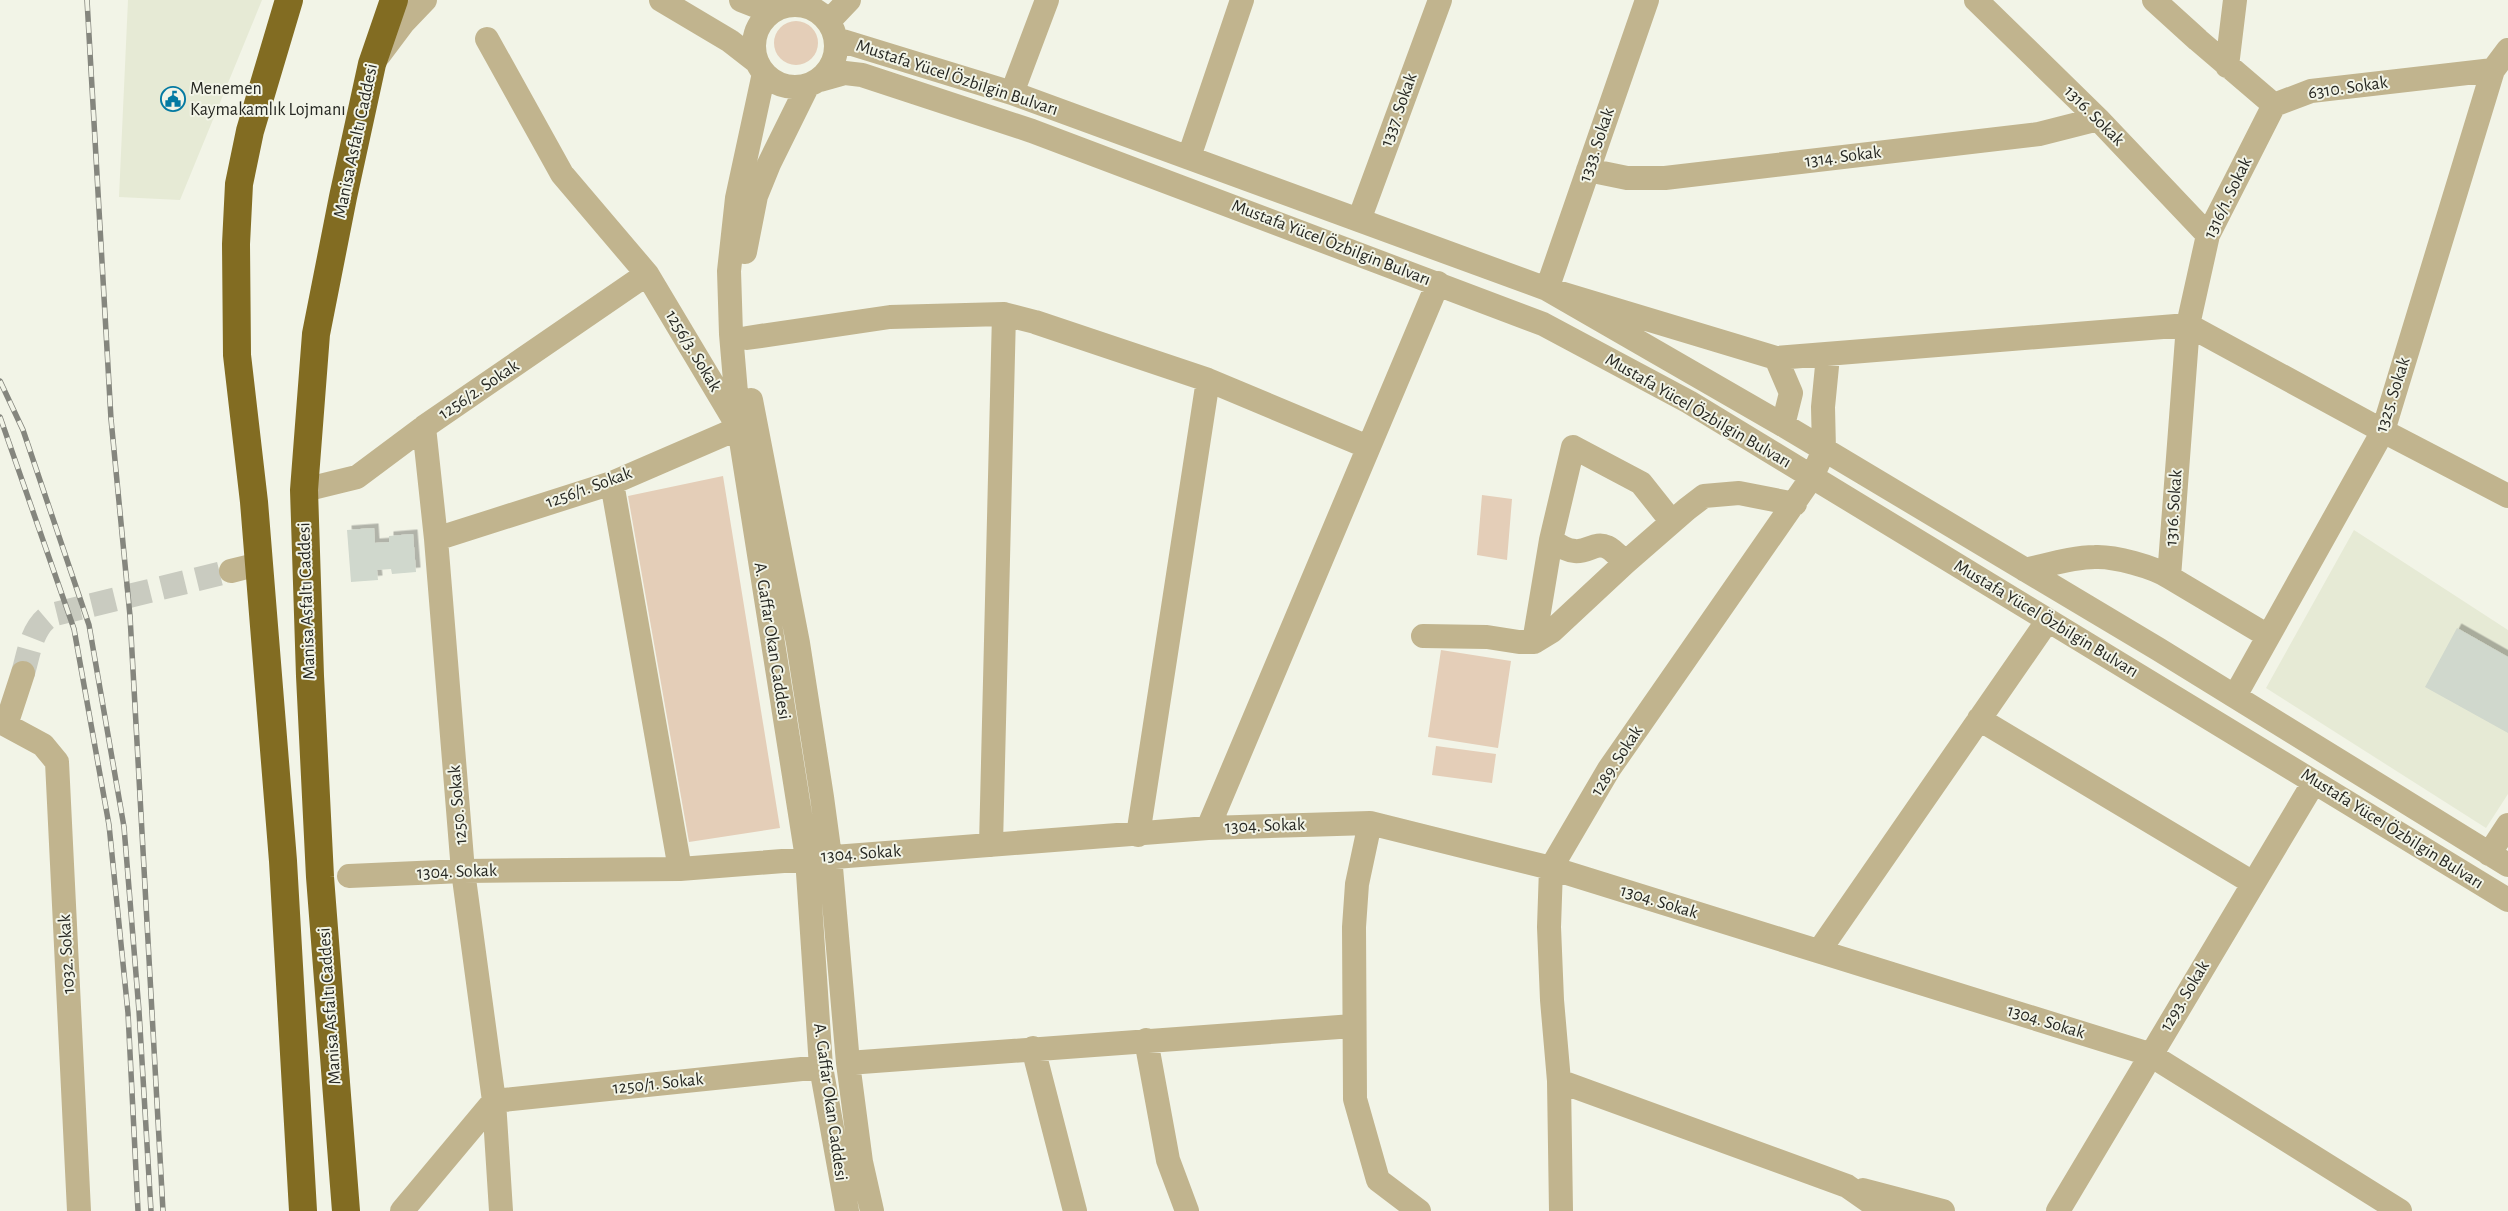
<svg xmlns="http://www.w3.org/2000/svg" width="2508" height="1211" font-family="'Alegreya Sans',sans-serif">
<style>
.built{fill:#e6ead5}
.green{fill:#e4ceb8}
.building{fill:#d0d8cd;filter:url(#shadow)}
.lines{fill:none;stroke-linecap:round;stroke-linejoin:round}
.minor-tunnel{stroke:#c9cbc0;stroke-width:24;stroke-dasharray:24 12;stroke-linecap:butt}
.minor{stroke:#c1b48e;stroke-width:24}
.highway{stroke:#826c22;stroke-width:28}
.rail-casing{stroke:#85867e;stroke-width:5.5}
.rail{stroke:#f2f4e7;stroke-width:4;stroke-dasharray:11;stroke-linecap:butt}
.labels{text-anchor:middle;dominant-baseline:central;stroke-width:4;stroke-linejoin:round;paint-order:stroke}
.street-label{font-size:18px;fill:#262722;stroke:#f2f4e7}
.poi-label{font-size:18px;fill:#262722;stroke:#f2f4e7;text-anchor:start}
</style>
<defs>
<filter id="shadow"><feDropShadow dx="4.5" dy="-4.5" stdDeviation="0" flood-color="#0004"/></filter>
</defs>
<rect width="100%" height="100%" fill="#f2f4e7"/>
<path class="built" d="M128,0H262L180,200L119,197Z
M2354,530L2508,630V794L2486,828L2266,688Z"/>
<path class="green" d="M774 43a22 22 0 1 1 44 0a22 22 0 1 1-44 0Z
M723,476L780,828L689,842L628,496Z
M1482,495L1512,499L1507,560L1477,555Z
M1441,650L1511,661L1498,748L1428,737Z
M1436,746L1496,754L1492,783L1432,775Z"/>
<path class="building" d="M374,528L375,543L389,542V536L413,534L416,572L392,574L391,569L377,570L378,580L351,582L347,530Z
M2457,628L2508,657V733L2425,687Z"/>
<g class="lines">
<path class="minor-tunnel" d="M23,673C29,653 32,626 51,615L231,571"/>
<path class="minor" d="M661,0L730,41L757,62
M741,0L771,12
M1647,0L1547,289L1776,358L2188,325L2383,431L2508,496
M1976,0L2098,119L2208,235
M2154,0L2198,40L2274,105L2311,91L2493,70
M754 46a41 41 0 1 1 82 0a41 41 0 1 1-82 0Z
M829,21L849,0
M836,39L1012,93L1547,289L1783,425L2158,649L2508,865
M379,55L403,23L425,0
M2227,66L2235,0
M764,73L737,198L729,271L731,334L739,428L807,858L821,1067L847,1211
M820,80L845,73L862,75L1032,131L1543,324L1689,402L2508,900
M1012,93L1047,0
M1189,157L1242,0
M1588,170L1627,178H1665L2039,134L2098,119
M1359,220L1440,0
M745,252L756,196L769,164L808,85
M747,338L890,317L1004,314L1035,322L1208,380L1368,447
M1776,358L1791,393L1783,425
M751,400L798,643L822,797L830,856L848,1063L861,1162L872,1211
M424,427L436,539L463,871L494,1101L501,1211
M612,483L680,869
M304,490L357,477L424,427L647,274
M436,539L612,483L739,428L647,274L562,174L487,39
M1551,540C1584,565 1590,539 1607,547C1614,550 1620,558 1625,563
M2025,570C2048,565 2072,557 2095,557C2114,556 2154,567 2169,577
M231,571L259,564
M1423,636L1487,637L1519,642H1534L1552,631L1625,563L1687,509L1704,496L1739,493L1795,504
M2268,636L2169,577L2188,325L2208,235L2274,105
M1534,642L1551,540L1573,447L1641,483L1672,522
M23,673L6,725L43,745L57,762L79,1211
M2235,696L2383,431L2493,70L2508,50
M1979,719L2253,883
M1370,823L1357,884L1354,927L1355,1099L1378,1180L1419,1211
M1208,828L1438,283
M1138,835L1208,380
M991,845L1004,314
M2489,854L2508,825
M349,876L463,871L680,869L1208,828L1370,823L1551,868L2149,1054L2400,1211
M1819,951L2048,620
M1146,1040L1168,1160L1187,1211
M1033,1048L1075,1211
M848,1063L1353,1026
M1559,1081L1847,1186L1883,1211
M1863,1190L1943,1211
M402,1211L494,1101L821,1067
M1561,1211L1559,1081L1552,1000L1549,927L1551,868L1609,769L1812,477L1824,450L1823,407L1828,356
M2058,1211L2314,782"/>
<path class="highway" d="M289,0L250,131L239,184L236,244L237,355L254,502L283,861L303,1211
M346,1211L320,877L310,676L304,490L316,334L343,197L372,64L394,0"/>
<defs>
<path id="rail" d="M87,0L111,419L130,616L163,1211
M0,381L23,430L89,625L124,827L139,1011L151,1211
M0,417L74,629L109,825L128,1013L138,1211"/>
</defs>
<use href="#rail" class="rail-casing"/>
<use href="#rail" class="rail"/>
</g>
<defs>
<symbol id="civic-ring" viewBox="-11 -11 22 22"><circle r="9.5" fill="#f2f4e7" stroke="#047aa2" stroke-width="1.5"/><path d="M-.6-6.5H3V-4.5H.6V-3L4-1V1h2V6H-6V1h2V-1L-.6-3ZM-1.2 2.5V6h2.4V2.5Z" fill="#047aa2"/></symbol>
</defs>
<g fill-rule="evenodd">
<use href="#civic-ring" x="159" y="85" width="28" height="28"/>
</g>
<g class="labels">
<g class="street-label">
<text transform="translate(957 78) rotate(18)">Mustafa Yücel Özbilgin Bulvarı</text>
<text transform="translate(2348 88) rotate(-8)">6310. Sokak</text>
<text transform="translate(1399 110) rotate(-70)">1337. Sokak</text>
<text transform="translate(2094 116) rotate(45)">1316. Sokak</text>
<text transform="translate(356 141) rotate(-78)">Manisa Asfaltı Caddesi</text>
<text transform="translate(1597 145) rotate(-71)">1333. Sokak</text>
<text transform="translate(1843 157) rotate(-7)">1314. Sokak</text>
<text transform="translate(2228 198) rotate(-64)">1316/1. Sokak</text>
<text transform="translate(1331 243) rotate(21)">Mustafa Yücel Özbilgin Bulvarı</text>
<text transform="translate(693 351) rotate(59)">1256/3. Sokak</text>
<text transform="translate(479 390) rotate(-34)">1256/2. Sokak</text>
<text transform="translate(2393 395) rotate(-72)">1325. Sokak</text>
<text transform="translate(1698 411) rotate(30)">Mustafa Yücel Özbilgin Bulvarı</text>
<text transform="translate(589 488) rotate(-20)">1256/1. Sokak</text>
<text transform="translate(2174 508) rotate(-86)">1316. Sokak</text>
<text transform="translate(307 601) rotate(-92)">Manisa Asfaltı Caddesi</text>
<text transform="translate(2046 619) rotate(31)">Mustafa Yücel Özbilgin Bulvarı</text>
<text transform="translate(772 641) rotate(81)">A. Gaffar Okan Caddesi</text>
<text transform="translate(1617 761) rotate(-57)">1289. Sokak</text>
<text transform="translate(458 805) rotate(-95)">1250. Sokak</text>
<text transform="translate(1265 826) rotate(-2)">1304. Sokak</text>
<text transform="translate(2392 829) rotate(32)">Mustafa Yücel Özbilgin Bulvarı</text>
<text transform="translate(861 854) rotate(-4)">1304. Sokak</text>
<text transform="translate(457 872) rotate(-2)">1304. Sokak</text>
<text transform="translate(1659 902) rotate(17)">1304. Sokak</text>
<text transform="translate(67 954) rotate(-93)">1032. Sokak</text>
<text transform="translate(2185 996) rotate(-59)">1293. Sokak</text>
<text transform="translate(330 1006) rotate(-94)">Manisa Asfaltı Caddesi</text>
<text transform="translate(2046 1022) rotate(17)">1304. Sokak</text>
<text transform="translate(658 1084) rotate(-6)">1250/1. Sokak</text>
<text transform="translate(830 1102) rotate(82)">A. Gaffar Okan Caddesi</text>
</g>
<g class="poi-label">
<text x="190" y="89">Menemen<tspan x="190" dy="21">Kaymakamlık Lojmanı</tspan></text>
</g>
</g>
</svg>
